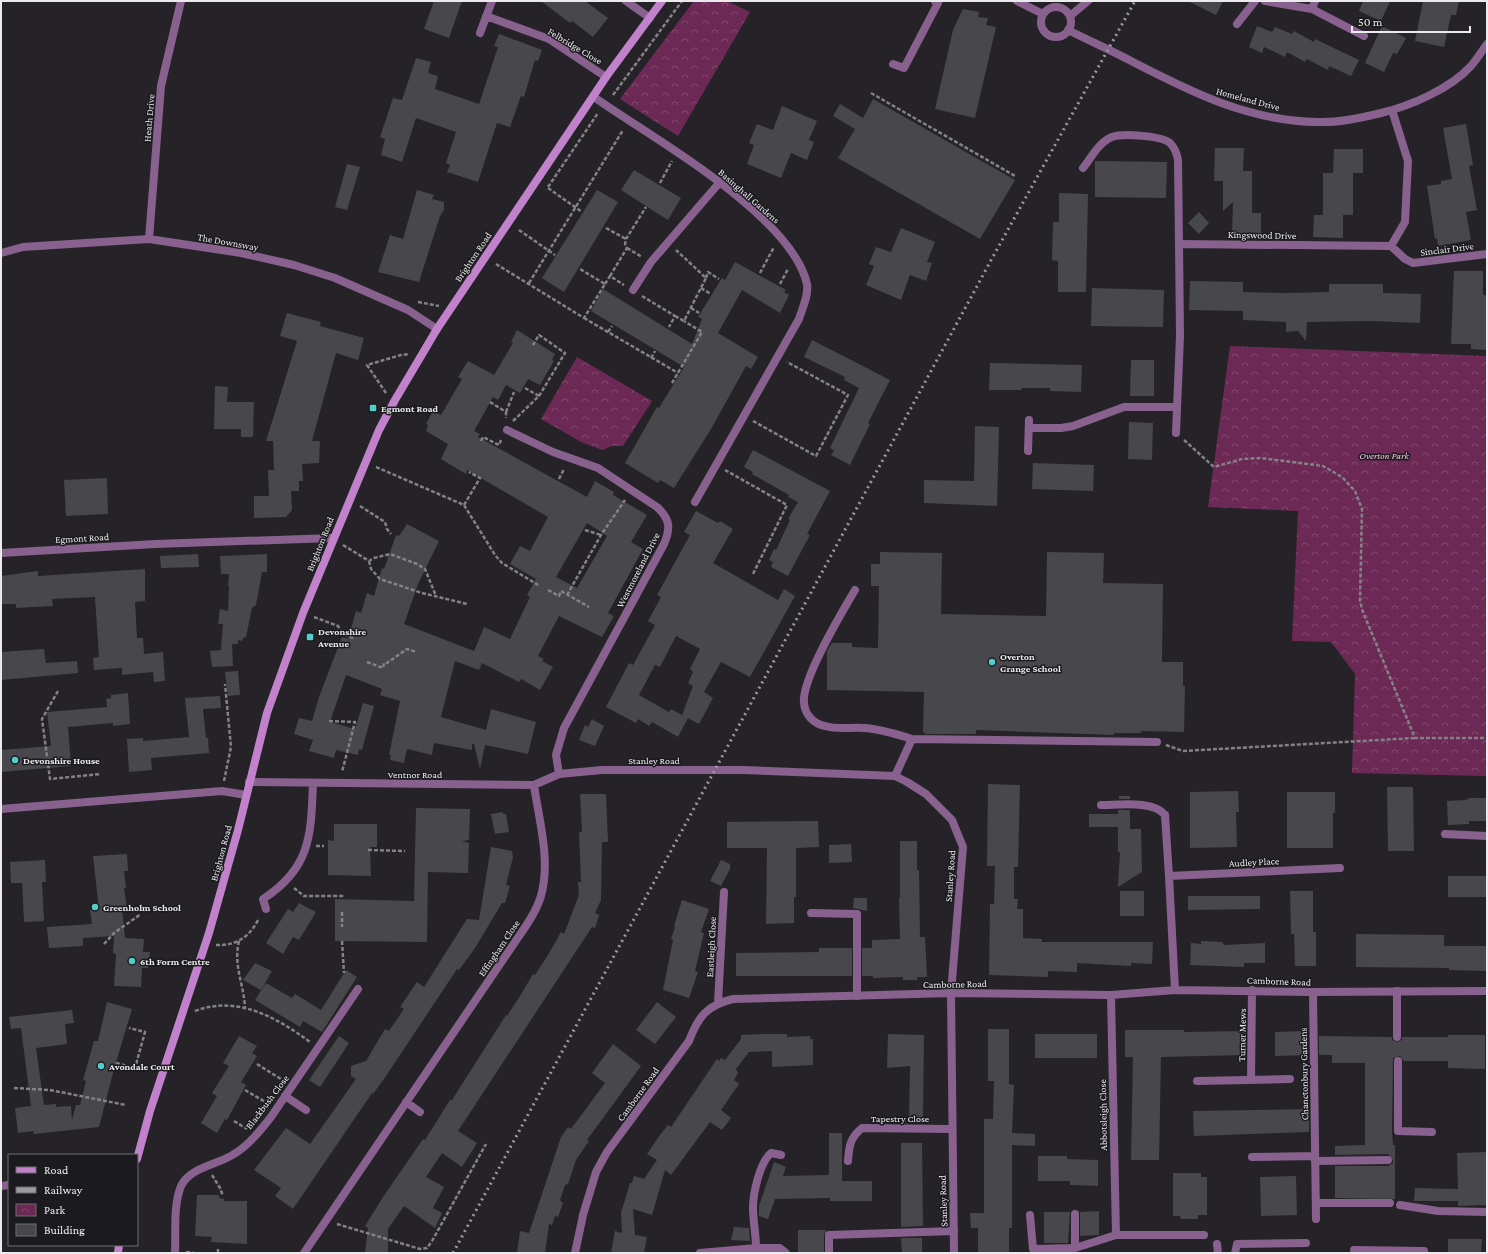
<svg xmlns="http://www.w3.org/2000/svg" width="1488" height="1254" font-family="'Crimson Pro',serif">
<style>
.park{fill:url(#park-crowns)}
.building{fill:#47474c;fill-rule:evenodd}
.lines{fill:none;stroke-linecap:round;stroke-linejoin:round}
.path{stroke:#838286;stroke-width:2.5;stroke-dasharray:4 2;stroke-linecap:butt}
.lane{stroke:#89618e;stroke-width:8}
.street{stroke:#89618e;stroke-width:8}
.secondary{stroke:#c282cb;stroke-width:8}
.rail{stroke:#9b9a9e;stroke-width:3;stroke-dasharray:2 4;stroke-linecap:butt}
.poi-dot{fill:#53cdca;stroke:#1b1a1e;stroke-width:1.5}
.labels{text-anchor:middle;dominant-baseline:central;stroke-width:3;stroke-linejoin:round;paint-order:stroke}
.street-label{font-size:10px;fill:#ebeaed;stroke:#1b1a1e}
.poi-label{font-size:10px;font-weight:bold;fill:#ebeaed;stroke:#1b1a1e;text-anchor:start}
.park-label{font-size:10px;font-style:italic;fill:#f4c6df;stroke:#1b1a1e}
</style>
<defs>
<pattern id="park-crowns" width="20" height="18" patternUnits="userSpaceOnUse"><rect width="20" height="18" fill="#6d2955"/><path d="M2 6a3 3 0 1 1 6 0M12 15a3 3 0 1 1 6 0" fill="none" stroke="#82486e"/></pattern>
</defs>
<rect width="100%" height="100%" fill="#252328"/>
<path class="park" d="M694,1H727L750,12L678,136L620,99Z
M1230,346L1487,356V776L1352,773L1355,674L1331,642L1292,641L1298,511L1208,507Z
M577,357L652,401L623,446H612L602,450L581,442L541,419Z"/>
<path class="building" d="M434,1H462L449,38L424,29Z
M541,1H585L608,18L593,37L572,21L570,23Z
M1188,1H1223L1216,15Z
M1363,1H1390L1381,21L1359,11Z
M1423,1H1459L1456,15H1451L1444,47L1415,41Z
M963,9L979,12L978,17L988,18L986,25L996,27L975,118L935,109L953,30Z
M1257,26L1272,32L1275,27L1292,34L1294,31L1314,42L1315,39L1359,60L1351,76L1329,66L1328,70L1307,59L1305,62L1287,52L1285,57L1264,47L1262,53L1249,47Z
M1382,26L1406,38L1397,54L1393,53L1384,72L1365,63Z
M499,34L542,50L538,61L535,60L524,97L521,96L510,127L497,123L478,182L447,172L450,165L446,163L456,132L416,118L402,162L381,155L385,139L380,137L393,98L402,100L416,58L431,62L428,73L438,76L435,89L479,104L498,47L494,46Z
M873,99L1015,180L980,239L838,158L855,129L833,116L840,104L863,118Z
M782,106L817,121L809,140L814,142L807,160L791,153L781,178L747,164L754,145L749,143L757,124L773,130Z
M1466,124L1473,165L1469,166L1477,210L1466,212L1471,240L1438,246L1437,238L1435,239L1427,186L1441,184V181L1452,179L1443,128Z
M1215,148H1244L1243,171H1252V213H1261V236H1232L1233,202L1223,211V181H1214Z
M1334,149H1363V173H1353V215H1343V238L1313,237L1314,215H1323V173H1333Z
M1095,161L1167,162L1166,198L1095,197Z
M347,164L360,167L347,210L335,207Z
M634,170L681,198L668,220L621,190Z
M417,190L434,195L432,199L444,202V210L440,216L419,282L378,272L390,235L403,239Z
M597,190L618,202L564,292L542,278Z
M1059,193L1088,194L1086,292H1058V261L1052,260L1053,222H1059Z
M1199,212L1209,223L1199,234L1188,223Z
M901,228L935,242L927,262L932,263L926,281L910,275L901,300L866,285L874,266L869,264L876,247L891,252Z
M735,262L786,290L784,292L789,295L780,313L742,290L718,333L758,357L751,369L746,366L711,429L674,488L660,480L658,483L625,463L657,407L659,408L684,367L591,311L603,289L692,344L702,319L698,317L722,278L725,280Z
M1454,271H1483V295H1486V350L1471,349V344H1451Z
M1190,281L1243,282V292L1286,293L1329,292V284H1383V293L1421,294L1420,323L1371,321L1307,322L1306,341L1298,331L1286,332V322L1243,320V311L1189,310Z
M1092,288L1164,290L1163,327L1091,326Z
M287,313L321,322L320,326L364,338L358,360L336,353L312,441H320L319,463L302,464L303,481H299V491H291L292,510L286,517L254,518V496H269L268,470H274L273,441H266L297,341L280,336Z
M517,330L555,354L552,360L554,361L540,385L528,379L520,393L506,385L498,400L493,397L474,431L480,434L478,437L587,497L595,481L614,492L613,495L647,515L631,542L643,549L608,613L614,616L602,637L559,616L538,656L544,659L542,661L553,667L540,690L521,679L519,682L482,663L479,670L455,661L441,717L486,730L491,709L536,722L528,754L485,745L480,769L474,744H472V750L434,743L432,755L407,749L404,763L390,760L391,755H389L400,701L380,695L382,689L346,675L330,722L355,729L363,703L374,706L362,750L359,749L358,755L336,750L334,758L309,751L313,740L294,734L299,718L312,721L319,697L342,637L348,639L356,611L361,613L367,593L374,596L382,568L384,569L396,535L399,536L407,524L439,541L418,584L404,624L474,651L484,627L510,639L530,597L527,595L536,579L510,564L520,546L530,551L548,517L467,470L466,474L441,459L448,444L426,431L428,425L426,424L433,411L441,415L462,379L458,377L468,361L494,375L513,343L511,342ZM587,523L607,536L577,588L556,577Z
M812,340L890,380L868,423L870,424L850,465L831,455L834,451L830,448L859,388L844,380L845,377L804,357Z
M1131,360H1154V396H1130Z
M990,363L1082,365L1081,392L1050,391V388H1022L1021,390H989Z
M215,386L228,387L227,402H254L253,437H241V429H214Z
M1129,422L1153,423L1152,460L1128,459Z
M975,426L999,427L997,506L924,503V480L974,481Z
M753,450L830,491L807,534L810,535L788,576L771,567L773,562L769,560L774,549L776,550L790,520L788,519L798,502L788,497L789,495L752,474L753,472L744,467Z
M1033,463L1094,465L1093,491L1032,489Z
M107,478L108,514L66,516L64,480Z
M696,511L718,523L720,521L733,529L713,563L778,600L784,589L795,596L750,677L721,662L704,692L713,698L699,724L688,718L678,737L652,722L649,726L638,719L636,723L606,707L629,663L633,665L655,625L648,621L661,597L657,595L690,535L684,532ZM676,636L700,649L690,669L693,672L688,683L693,686L682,715L671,709L669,712L639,695L655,665L660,667Z
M880,552L942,553L941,614L1046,616L1047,552L1104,553L1103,583L1163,584L1162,662H1183V686H1185L1184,732L1141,731V733H1114V735L976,730V734H925L923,731L924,692L827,690V651L832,643H852V647L878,648L879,586H871V564H880Z
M198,554L199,567L161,568L160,556Z
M267,554V572H262L256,605L252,608L246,637L243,638L242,641L238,640V644H232L233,666L212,667L210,651L221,650L223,624H218L220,609L228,611L229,587L228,586L229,574H221L220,556Z
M145,569V601L135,602L137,638H143L144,654L163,652L165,681L154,682L153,672L122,675V668L94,670L93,658L99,657L95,597L52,599L53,606L16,608V604H1V576L38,571V576Z
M44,649L46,663L77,661L78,673L1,680V652Z
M238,671L240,695L228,696L225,672Z
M128,693L130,724L113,726V723L68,727L71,766L1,772V750L51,746L47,712L107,707L106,699L111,698V695Z
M220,696L221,708L203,709L206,738H208L209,753L151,758L152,770L129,772L127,739L143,738V741L189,737L185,698Z
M592,719L604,726L595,746L579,740L585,725L588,727Z
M988,784L1020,785L1018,867H1014V899H1018L1017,909H1023V938L1042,939V942H1153L1152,964L1131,963V966L1077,963V972L1048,971V977L989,975L990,904H994L995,866H987Z
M1387,787H1413L1414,851H1388Z
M1238,791L1239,812H1236L1237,847L1190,848V792Z
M1287,792H1335V813H1333V848H1287Z
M580,794H606L608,842H602L601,900L595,913L599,915L595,928L592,927L458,1131L477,1143L462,1167L442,1153L426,1177L444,1187L433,1208L442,1213L435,1228L404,1206L388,1229V1253H365L368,1228L365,1226L383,1197L423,1139L425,1140L450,1100H452L506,1015L507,1016L520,996L533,974L535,975L548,955L561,932L564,934L579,895L578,882H581L579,832H582Z
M1119,796H1130V799H1119Z
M1469,798H1487V821H1469V824L1448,825L1447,801L1466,800Z
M416,808L470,809L469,840L462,841L469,843L468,873L428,872L427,942L335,941V899L414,901Z
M1118,810H1130V829H1141L1142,872L1118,887L1120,852H1118V827H1089V814H1118Z
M503,812V814H506L509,832L495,834L491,814Z
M818,821L819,847L796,848V897H794V923L766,924L767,848H727V822Z
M334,824H377V847H370L371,876L328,875V840L334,841Z
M900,841H917V870H919L920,937H925L927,977H917V980H903V977L873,978V976H862V948H872V940L900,939L899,898H900Z
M851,844L852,862L829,863V845Z
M491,847L512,851L513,857L506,885L510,886L505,903H502L475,948L459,970L457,969L384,1079L373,1094L372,1093L293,1209L275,1196L281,1188L254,1170L286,1128L310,1144L356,1079L351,1076V1066L366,1061L385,1029L389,1031L404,1009L400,1007L417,982L424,987L467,919L479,920Z
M127,854L128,871H124L126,888H124L127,908H122L125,938L144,939L143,952H150L148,968H142L141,987L114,986L116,954L113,953L114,936L83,938V946L49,948L47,927L92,924L90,910L99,909L93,856Z
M45,860L46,882H42L44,921L24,922L22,883H11L10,862Z
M721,860L730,864V869L721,886L710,881Z
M1448,876H1487V897H1448Z
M1120,891H1144V916H1120Z
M1290,891H1313V932H1316V966H1295L1294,934H1291Z
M1188,896H1260V909L1188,910Z
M854,898H867V911L853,908Z
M682,900L709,909L701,932L704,933L695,971L698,972L689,998L663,990L673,940L671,939L675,927L674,926Z
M299,903L316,912L299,940L293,937L283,954L266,943L288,909L293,912Z
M1356,934L1444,935V946H1487V971L1449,970V968L1356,967Z
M1201,941L1222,942L1224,945L1265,943V963H1244V967L1190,965L1191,943L1201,944Z
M819,948H852V976H736V953L819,952Z
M255,963L272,971L261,990L243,980Z
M346,970L357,977L322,1032L303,1021L300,1027L255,1000L266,983L292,998L295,994L321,1010Z
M107,1002L132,1009L114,1069L99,1127L34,1134L33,1131L18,1133L15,1108L31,1106L21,1028L11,1029L9,1017L72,1010L74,1023L65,1024L67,1044L36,1048L44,1105L56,1104V1107L71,1106L72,1120L76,1105H80L86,1081L83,1080L94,1041H98Z
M657,1002L676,1017L655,1044L636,1030Z
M988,1029H1009V1084L1014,1085L1012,1133L1035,1134V1146L1012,1145V1228H1009V1253H978V1228H971L970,1213H984V1119H993L994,1081H988Z
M1125,1030H1184V1032L1246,1031V1055L1161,1057L1159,1160H1131L1133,1057H1125Z
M1308,1031V1055L1275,1056V1032Z
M762,1034H787V1037L810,1036V1039H813V1065L772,1067V1051L749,1052L736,1069L738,1073L734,1080L739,1084L721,1110L731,1118L722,1130L710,1122L671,1175L665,1170L652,1215L633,1209L635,1235L647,1237L644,1253H611L615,1231L622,1233L621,1213L630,1183H632L634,1176L644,1179L657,1160L647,1154L660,1135L668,1125L671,1127L717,1059L719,1061L721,1058L725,1060L741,1039V1035Z
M888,1034L924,1035L923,1118H909L910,1066L887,1068Z
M1035,1034H1097V1058H1035Z
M1448,1035H1485V1069L1448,1068V1061H1404L1400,1056L1393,1058L1392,1131L1393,1145H1395V1199L1335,1198V1166H1388L1393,1163V1160L1388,1154L1335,1155V1146L1365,1145V1063H1332V1055H1319V1036L1392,1037V1040L1397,1042L1402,1040V1037H1448Z
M239,1036L257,1046L252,1053L257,1056L241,1082L246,1085L227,1120L225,1119L217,1133L201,1123L217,1096L212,1093L229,1066L223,1063Z
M339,1036L349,1043L320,1087L309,1080Z
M613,1044L641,1066L587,1140L589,1141L576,1160L568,1184L565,1185L560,1200L563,1203L558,1217L555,1216L552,1225L549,1224L545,1253H517L520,1231L529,1233L561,1137L568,1127L571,1129L605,1083L592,1073Z
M1309,1109V1132L1194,1136L1193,1111Z
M829,1133H842V1181H872V1201H830V1198L775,1199L768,1219L759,1216V1206L774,1162L786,1167L783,1176L829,1175Z
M901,1143H922L923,1226L901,1227Z
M1487,1152V1205L1458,1206V1201H1414L1415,1188L1458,1189L1457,1153Z
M1038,1156H1067V1159L1098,1160V1186L1070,1185V1181H1038Z
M1173,1173H1201V1177H1207V1215H1198V1219H1181L1180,1216H1173Z
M1296,1176L1297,1215L1261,1216L1260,1177Z
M197,1195H219V1198L224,1199V1201H247V1244L211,1242L212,1237L195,1236Z
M1099,1211V1235L1080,1236V1212Z
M1044,1212H1070L1068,1243H1044Z
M734,1227L749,1228L750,1241L731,1240Z
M798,1230H826L824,1235V1253H798Z
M901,1238H922V1253H902Z
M1448,1239H1482L1481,1253H1448Z"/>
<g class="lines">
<path class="path" d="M871,93L1015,176
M613,95L682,1
M660,183L672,161
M548,187L598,113
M548,188L582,212
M606,228L626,239
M519,230L555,255
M627,248L642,257
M496,264L584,318L605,284L580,269
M760,273L774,247
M610,276L627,248L625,244L626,239L646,207
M706,278L708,272L719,279
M529,283L623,130
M605,284L610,276L624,285
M780,284L788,269
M701,288L711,294
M642,296L675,316L669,327
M418,302L439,306
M691,308L699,313
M675,316L684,321L706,278L676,250
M584,318L678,373
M608,332L612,326
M651,358L655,351
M672,383L702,332L684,321
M525,388L539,396
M386,393L367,365L401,355L409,354
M490,402L506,412V418
M506,412L514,392
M513,421L539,396L565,353L539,335L533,345
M753,421L816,456L848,395L787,362
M1184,440L1214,467L1242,459L1260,458L1323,466L1342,477L1355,491L1362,509L1360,601L1363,612L1415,738H1487
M481,441L483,437L499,445L501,440
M376,467L464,505L495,555L502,563L538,585
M725,470L787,505L753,574
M559,479L564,469
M464,505L480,478L469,472
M360,506L385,522L387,529L391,534
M585,530L601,535
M343,545L369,561L374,558L390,554L417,564L425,569L436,596
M369,561L371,569L380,579L422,593L467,604
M548,590L559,596L561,591L589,607
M567,595L601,535L625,500
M314,617L338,626L343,634L355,639
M367,662L383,668L384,663H387L407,649L416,652
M58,691L42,719L50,779L101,774
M329,721L355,722L342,772
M1166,745L1183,751L1415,738
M224,781L231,747L225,684
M316,846H324
M368,850L405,851
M294,888L304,896H342V899
M342,912V927
M239,941C233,966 244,984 245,1008
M342,941L344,973
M104,944L114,933L141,914
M216,945C236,946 250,937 259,918
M195,1011C237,995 276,1017 310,1042
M116,1063L135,1068L145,1032L129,1028
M257,1064L284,1081
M14,1088L50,1090L126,1105
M245,1090L267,1103
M234,1121L247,1129
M212,1175L220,1188L223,1196
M337,1224L420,1249L427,1248L432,1241L486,1144
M186,1252L194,1253
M218,1253V1247"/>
<path class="lane" d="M1083,168C1091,158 1099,142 1112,137C1123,133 1162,136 1170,143C1175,148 1177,154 1178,160L1179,244
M633,290L651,262L720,182
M855,590C842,612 801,680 804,703C805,715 814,724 825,726C838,730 851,727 864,728C881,729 896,734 912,739
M895,776L912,739L1157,742
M1101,805C1118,805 1154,800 1165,815
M811,913L857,914V996
M1397,991V1037
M1398,1061V1131L1432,1132
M285,1096L306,1110
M1315,1161L1388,1160
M1316,1203H1390
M1400,1205L1438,1211L1487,1212
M1075,1214V1248
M1030,1215L1033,1249L1075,1248L1116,1235H1204
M756,1248C756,1234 753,1221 753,1208C753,1193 760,1162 771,1153L781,1155
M1354,1250L1424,1251V1253
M700,1253L756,1248H780L786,1253
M829,1253V1235L954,1231
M1235,1253L1237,1244L1306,1243"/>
<path class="street" d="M626,1L650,18
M1017,1L1043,14
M1265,1L1312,9L1315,1
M1041 22a15 15 0 1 1 30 0a15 15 0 1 1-30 0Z
M1312,9L1364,36
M486,16L549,39L606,77
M1070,16L1088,1
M1237,24L1255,1
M1068,30C1090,41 1112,51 1133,62C1193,93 1249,121 1318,122C1338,123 1361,118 1381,113C1410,106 1450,89 1471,66C1477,59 1482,51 1487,44
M480,33L492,1
M893,64L904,68L938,3L935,1
M594,97C650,137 791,214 807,284C809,295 802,309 799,319L695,502
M149,239L161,86L181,1
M1391,246L1405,259L1413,263L1487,254
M1,253L23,247L149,239L241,253L294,265L335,278L408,310L437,329
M1029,428H1061L1073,426L1124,407H1177
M507,430L553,452L598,468L657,507C670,519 671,528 664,544L564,728L556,755L559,774
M1176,433L1180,336L1179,244L1391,246L1405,222L1408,161L1392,110
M1028,451L1029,420
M1,553L155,544L333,538
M249,782L534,785L559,774L602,770H743L895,776L907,782L926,794L952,820L963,847L951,993L954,1253
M1,809L222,791L246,795
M1165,815L1169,876
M1445,834L1487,836
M266,909L263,899C311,868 311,835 313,783
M1175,990L1169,876L1340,868
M1313,992L1316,1219
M1111,995L1116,1235
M718,1003L724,892
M1251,1080L1252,990
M1197,1081L1290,1079
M406,1102L420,1112
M1252,1157L1315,1156
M848,1161C849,1146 850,1138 862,1128L951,1129
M1,1186L9,1185
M1217,1244L1218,1253
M175,1253C176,1232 173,1206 181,1186C190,1167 218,1165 234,1154C249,1145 260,1131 271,1117L358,989
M304,1253L517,939C526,926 536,912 541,896C551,860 539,821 534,785
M575,1253L583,1215L596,1172L607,1152L689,1041C698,1017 707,1005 733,999L951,993L1111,995L1175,990L1313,992L1487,991"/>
<path class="secondary" d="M137,1159L150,1111L209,933L238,830L267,713L303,613L379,430L395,400L437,329L606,77L662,1
M118,1253L119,1245"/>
<path class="rail" d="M453,1253L995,253L1135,1"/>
</g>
<g class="poi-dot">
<rect x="369" y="404" width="8" height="8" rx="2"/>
<rect x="306" y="633" width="8" height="8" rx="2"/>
<circle cx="992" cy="662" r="4"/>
<circle cx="15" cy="760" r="4"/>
<circle cx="95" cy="907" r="4"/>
<circle cx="132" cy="961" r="4"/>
<circle cx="101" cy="1066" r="4"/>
</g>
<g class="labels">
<g class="street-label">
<text transform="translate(575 46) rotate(31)">Felbridge Close</text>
<text transform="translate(1248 99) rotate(15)">Homeland Drive</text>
<text transform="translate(149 118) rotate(-85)">Heath Drive</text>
<text transform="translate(749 196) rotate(41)">Basinghall Gardens</text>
<text transform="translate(1262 235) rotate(1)">Kingswood Drive</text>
<text transform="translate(228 242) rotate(10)">The Downsway</text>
<text transform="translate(1447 249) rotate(-7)">Sinclair Drive</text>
<text transform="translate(473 257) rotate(-56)">Brighton Road</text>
<text transform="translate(82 538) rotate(-3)">Egmont Road</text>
<text transform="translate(320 544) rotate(-68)">Brighton Road</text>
<text transform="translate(638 570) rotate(-63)">Westmoreland Drive</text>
<text x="654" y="760">Stanley Road</text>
<text x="415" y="774">Ventnor Road</text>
<text transform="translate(221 853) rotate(-75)">Brighton Road</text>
<text transform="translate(1254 862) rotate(-3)">Audley Place</text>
<text transform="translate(950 876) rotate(-86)">Stanley Road</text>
<text transform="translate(711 947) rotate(-87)">Eastleigh Close</text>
<text transform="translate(499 948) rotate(-56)">Effingham Close</text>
<text transform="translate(1279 981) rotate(2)">Camborne Road</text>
<text transform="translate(955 984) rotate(-1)">Camborne Road</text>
<text transform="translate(1242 1035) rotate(-89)">Turner Mews</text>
<text transform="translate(1304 1074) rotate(-91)">Chanctonbury Gardens</text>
<text transform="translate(638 1094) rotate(-54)">Camborne Road</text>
<text transform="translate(267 1102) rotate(-53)">Blackbush Close</text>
<text transform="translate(1103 1115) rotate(-91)">Abbotsleigh Close</text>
<text x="900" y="1118">Tapestry Close</text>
<text transform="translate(943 1201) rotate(-92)">Stanley Road</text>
</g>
<g class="poi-label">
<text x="381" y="408">Egmont Road</text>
<text x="318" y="631">Devonshire<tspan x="318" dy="12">Avenue</tspan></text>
<text x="1000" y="656">Overton<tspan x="1000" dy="12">Grange School</tspan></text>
<text x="23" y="760">Devonshire House</text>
<text x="103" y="907">Greenholm School</text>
<text x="140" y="961">6th Form Centre</text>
<text x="109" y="1066">Avondale Court</text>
</g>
<g class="park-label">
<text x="1384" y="455">Overton Park</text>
</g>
</g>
<rect width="1488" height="1254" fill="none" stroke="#ebeaed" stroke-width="4"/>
<rect x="8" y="1154" width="130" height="92" fill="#1b1a1e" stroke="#6e6d71"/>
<rect x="16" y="1167" width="20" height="6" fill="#c282cb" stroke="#6e6d71"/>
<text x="44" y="1174" font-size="12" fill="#ebeaed">Road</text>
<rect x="16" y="1187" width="20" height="6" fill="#9b9a9e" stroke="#6e6d71"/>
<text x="44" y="1194" font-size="12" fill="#ebeaed">Railway</text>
<rect x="16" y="1204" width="20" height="12" fill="url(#park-crowns)" stroke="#6e6d71"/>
<text x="44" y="1214" font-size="12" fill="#ebeaed">Park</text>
<rect x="16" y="1224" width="20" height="12" fill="#47474c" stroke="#6e6d71"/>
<text x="44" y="1234" font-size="12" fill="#ebeaed">Building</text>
<path d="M1352 26v6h118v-6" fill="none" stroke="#ebeaed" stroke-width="2"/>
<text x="1358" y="26" font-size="12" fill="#ebeaed" stroke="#1b1a1e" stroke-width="3" paint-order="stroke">50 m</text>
</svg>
